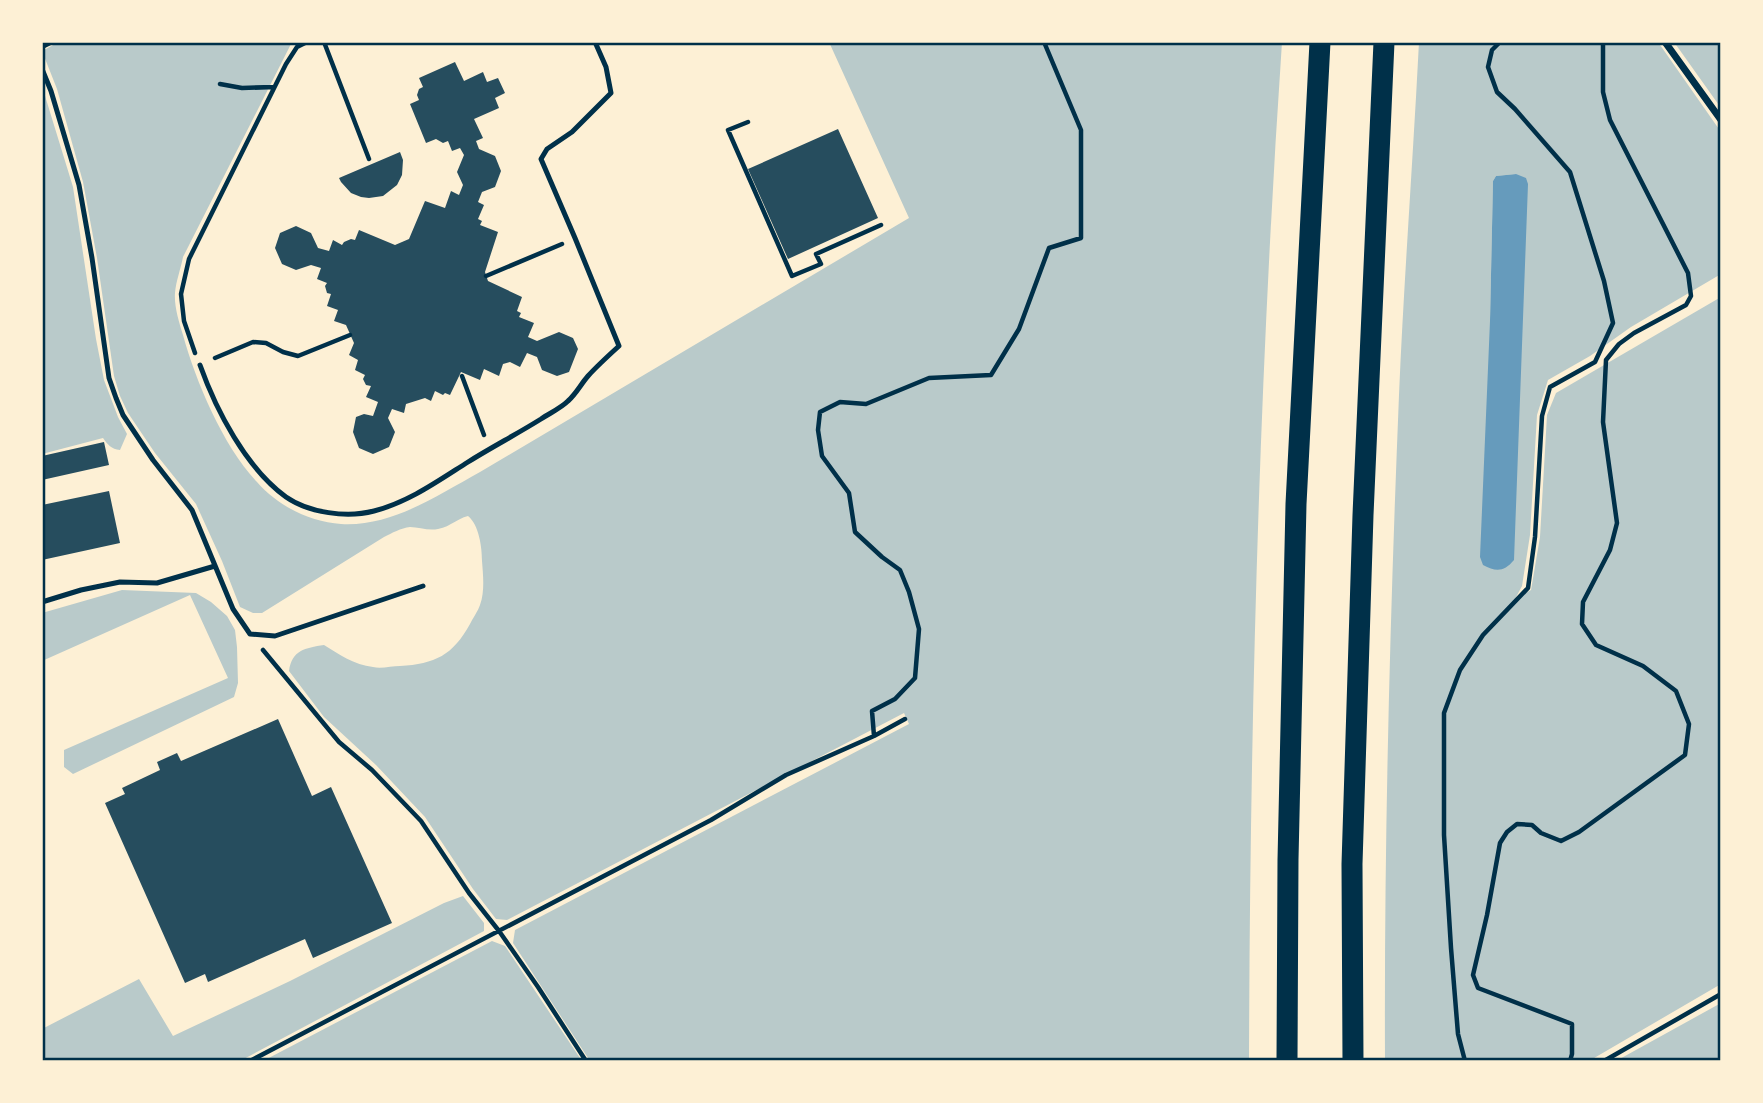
<svg xmlns="http://www.w3.org/2000/svg" width="1763" height="1103" font-family="'IBM Plex Sans',sans-serif">
<style>
.green{fill:#b9caca;fill-rule:evenodd}
.water{fill:#669bbc}
.building{fill:#264d5e}
.lines{fill:none;stroke-linecap:round;stroke-linejoin:round}
.path{stroke:#003049;stroke-width:4.5}
.service{stroke:#003049;stroke-width:5}
.minor{stroke:#003049;stroke-width:7}
.motorway{stroke:#003049;stroke-width:21}
.neatline{fill:none;stroke:#003049;stroke-width:2.5}
</style>
<rect width="100%" height="100%" fill="#fdf0d5"/>
<path class="green" d="M59,42H292L183,257C181,268 176,281 175,293C174,306 179,322 183,335C196,382 223,446 257,482C278,506 310,522 341,524C392,527 438,495 480,472L909,218L829,42H1282C1259,381 1250,721 1249,1061H590L513,943L515,930L909,724L904,713L507,920L496,919L473,889L425,817L376,765L324,717L289,671C292,650 305,648 324,645C339,654 354,665 373,667C381,669 392,666 400,666C435,664 453,655 470,624C473,618 478,611 480,605C485,591 483,575 482,561C482,547 479,525 468,516C456,519 452,526 438,529C428,531 419,527 410,527C401,528 392,533 384,537L262,613H253L240,607L222,561L196,504L155,453L128,413L120,396L114,376L97,258L83,182L57,89L42,51Z
M1419,42H1658L1721,132V274L1631,327L1590,356L1548,380L1537,415L1530,535L1522,586L1515,599L1531,590L1540,537L1547,415L1556,393L1721,297V984L1589,1061H1385C1384,839 1390,617 1399,395C1404,278 1413,160 1419,42ZM1516,174L1490,321L1493,181L1496,176Z
M1674,42H1721V108Z
M42,86L73,187L96,339L104,380L118,417L127,434L120,450C111,449 108,445 103,438L42,454Z
M122,590L196,593L211,602L227,616L235,630L237,647L238,683L234,697L73,774L64,767V750L228,678L190,595L42,661V613Z
M463,896L484,923V931L240,1061H42V1029L139,979L173,1036L290,981L444,903Z
M492,941L505,946L582,1061H263Z
M1721,1003V1061H1616Z"/>
<path class="water" d="M1516,174L1526,178L1528,184L1514,560C1504,572 1496,572 1483,565L1480,557L1490,321L1493,181L1496,176Z"/>
<path class="building" d="M455,62L464,81L483,72L487,82L498,78L505,93L495,98L499,108L474,119L483,138L476,141L479,149L495,156L501,171L495,187L482,192L478,202L484,205L478,219L482,221L480,225L498,232L485,272L488,281L522,297L517,311L521,313L519,317L534,323L528,337L537,341L559,332L573,338L578,349L569,372L557,376L542,370L537,357L527,353L520,367L510,362L503,364L499,376L484,369L480,380L461,372L450,395L445,393L443,395L435,391L431,401L425,398L406,404L404,413L392,409L388,418L395,432L389,447L373,454L359,448L353,432L356,417L364,414L373,416L378,402L366,397L371,386L366,385L363,379L365,375L355,370L358,360L349,355L354,343L346,325L334,321L338,310L327,306L331,294L327,293L325,286L327,283L317,279L321,268L311,265L296,270L282,264L275,248L280,233L296,226L311,233L318,248L329,251L333,240L342,245L344,242L351,239L355,240L359,230L395,245L409,239L425,201L445,208L451,191L459,195L463,185L457,172L464,155L460,148L452,151L448,141L443,143L436,139L426,143L410,104L419,100L417,95L419,89L423,87L419,78Z
M838,129L878,218L788,259L748,169Z
M400,152L403,160L402,175L397,185L383,196L369,198L361,197L351,193L341,182L339,178Z
M104,442L109,465L42,480V456Z
M109,491L120,543L42,560V505Z
M278,719L312,796L331,787L392,923L313,958L305,939L208,982L205,974L185,983L105,803L125,794L122,788L160,770L157,762L177,753L181,761Z"/>
<g class="lines">
<path class="path" d="M324,42L369,159
M42,47L52,42
M220,84L242,88L274,87
M748,122L728,130L792,276L821,264L816,254L881,225
M486,276L562,244
M195,353L184,321L181,294L189,259L286,64L297,47L307,42
M215,358L253,342L266,343L283,352L298,356L350,335
M462,376L484,435
M263,650L339,742L372,770L421,821L469,893L499,931L538,987L586,1061
M874,736L872,711L895,699L915,678L919,629L909,592L900,570L882,557L855,532L849,493L822,456L818,430L820,412L840,402L866,404L929,378L991,375L1019,329L1049,248L1081,238V130L1044,42
M250,1061L711,820L786,775L874,736L905,719
M1465,1061L1458,1034L1451,948L1444,835V713L1460,670L1483,635L1528,588L1535,537L1542,416L1550,387L1595,362L1613,323L1604,281L1570,172L1515,109L1497,92L1488,67L1492,50L1500,42
M1570,1061L1572,1054V1024L1478,988L1473,975L1487,915L1500,843L1507,832L1517,824L1532,825L1541,833L1561,841L1579,832L1685,755L1689,724L1676,691L1643,666L1596,645L1582,624L1583,602L1610,550L1617,523L1603,422L1606,360L1619,344L1634,333L1686,305L1691,296L1688,273L1610,120L1603,92V42
M1604,1061L1721,994"/>
<path class="service" d="M42,69L51,91L79,185L92,258L109,378L116,398L123,415L153,460L192,510L233,609L250,634L275,636L423,586
M200,365C216,410 246,468 286,497C309,513 347,518 374,511C409,502 438,481 468,462C492,447 517,434 541,419C550,413 561,408 568,401C576,394 581,384 588,376C597,366 608,356 619,346L575,238L541,159L547,149L572,132L611,93L606,67L595,42
M42,602L81,590L120,582L157,583L215,566"/>
<path class="minor" d="M1665,42L1721,120"/>
<path class="motorway" d="M1287,1061L1288,860L1296,504L1320,42
M1353,1061L1352,864L1363,515L1384,42"/>
</g>
<rect width="1763" height="1103" fill="none" stroke="#fdf0d5" stroke-width="88"/>
<rect x="44" y="44" width="1675" height="1015" class="neatline"/>
</svg>
